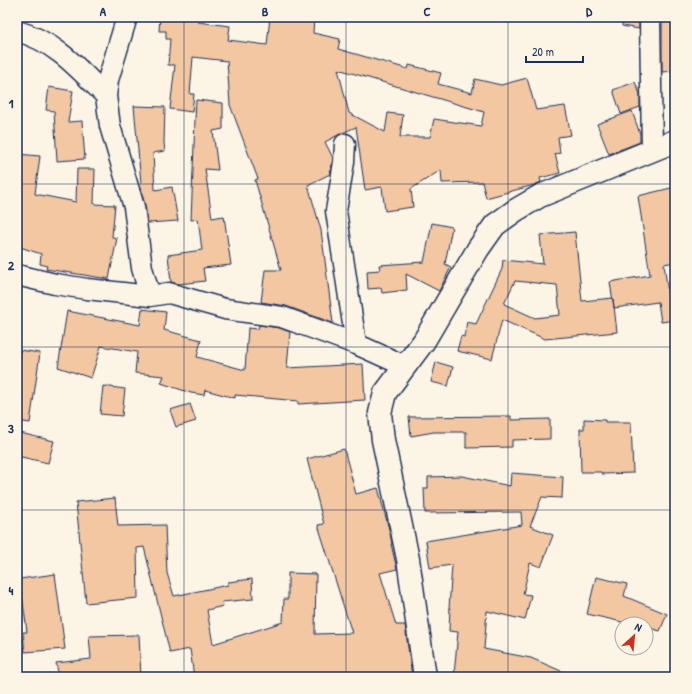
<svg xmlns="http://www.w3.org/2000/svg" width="692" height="694" font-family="'Patrick Hand',sans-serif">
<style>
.building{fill:#f2c7a1;stroke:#1b2f5e;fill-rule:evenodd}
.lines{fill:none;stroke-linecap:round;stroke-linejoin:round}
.street-casing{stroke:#1b2f5e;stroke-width:23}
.secondary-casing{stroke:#1b2f5e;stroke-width:25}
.street{stroke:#fcf5e5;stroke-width:20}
.secondary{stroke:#fcf5e5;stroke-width:22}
.grid{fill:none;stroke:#1b2f5e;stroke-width:1;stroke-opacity:0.55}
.neatline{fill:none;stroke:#1b2f5e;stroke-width:1.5}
.grid-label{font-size:13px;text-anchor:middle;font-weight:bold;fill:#1b2f5e}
</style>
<rect width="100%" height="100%" fill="#fcf5e5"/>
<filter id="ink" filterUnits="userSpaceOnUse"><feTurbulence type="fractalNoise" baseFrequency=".025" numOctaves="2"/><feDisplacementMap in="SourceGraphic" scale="8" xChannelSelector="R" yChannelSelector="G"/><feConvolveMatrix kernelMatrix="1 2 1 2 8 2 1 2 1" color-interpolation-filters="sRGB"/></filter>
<g filter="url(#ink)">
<path class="building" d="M160,17H199L198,22L230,26L228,40L267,45L270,17H314L313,33L340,39L338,49L408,69L409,65L441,73L438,84L472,93L475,79L501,85L527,78L536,110L565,106L571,135L558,137L560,153L555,154L560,173L540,178L541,182L534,185L486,198L482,182L442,183L441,170L411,189L413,207L385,211L382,187L365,190L356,127L340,134L325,142L333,158L330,174L308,185L321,230L333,323L286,306L261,302L265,270H281L255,180L258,179L230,105L227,61L193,57L190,94H194L192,112L170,109L175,65H168L170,39H166V31H159ZM338,69L484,112L481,126L434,119L430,137H400L403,115L388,113L385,132L349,113Z
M623,17H639V29L622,26Z
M662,17H673L675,71L662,72Z
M635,82L640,94V107L621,114L613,90Z
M49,87L73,91L68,122L82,121L85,159L57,161L54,111L46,110Z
M196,100L223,103V129L213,131L218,170L205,169L212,218L224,216L231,265L203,268L205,281L179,284L171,282L168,255L202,250L198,219L191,220L195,120Z
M134,106L165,107L164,143L165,151L153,153L155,190L172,187L178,221L148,223L145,205L142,194Z
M632,111L640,134V142L609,154L597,124Z
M17,154L40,156L35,194L76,202L77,169H95L94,204L115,205L112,237L117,238L109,279L46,269L47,266L40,264L41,254L17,246Z
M675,187V262L664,264L668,293L675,292V320L661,322L658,302L614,308L610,282L650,275L638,196Z
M432,223L452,227L445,264L451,267L439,291L406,274L407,290L382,293L381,288L368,289L367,271L380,270L379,265L424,262Z
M575,232L582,301L613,298L617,332L545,339L502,320L492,359L457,351L461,336L464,337L467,322L476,324L502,269L503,260L543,264L540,235ZM515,281L557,285L560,315L535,318L504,304Z
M142,309L166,312L164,330L201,340L197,357L245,370L248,328L258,329L259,325L279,328L290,332L287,368L363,364L365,400L298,404V401L235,395V398L205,390L204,395L191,393L161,383L164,376L135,373L137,352L101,346L91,378L58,367L67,311L140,325Z
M20,350L40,353L30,423L17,421V373Z
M436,362L453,367L448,386L431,382Z
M103,386L125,389L122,416L100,414Z
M190,404L196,421L176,427L170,410Z
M511,416V420L550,419V439L512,440V447L466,448V432H434L411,436L409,417Z
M584,419L605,420V422H631L633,473L602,474L601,472H581L580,429H584Z
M20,433L54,441L48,463L17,456V445Z
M344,449L356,494L378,488L390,533L392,544H391L397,569L380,573L396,625H405L412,677H194L190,649L170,653L144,547L137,548L138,598L86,603L76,502L115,498L118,526L165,525L167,573L174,596L228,585V582L252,579L253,599L222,602L223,606L207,610L213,644L283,622L284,599H288V573L316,574L315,634L352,633L318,525L324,524L307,459Z
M511,473L563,477L562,498L542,497L530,526L553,535L541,567L530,563L523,594L531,595L525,620L487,611L484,649L531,658L575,677H479L454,675L458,632L449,631L450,608H449L452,565L430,568L426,541L522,525L521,512L425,513L424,488H428V477L462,476L510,486Z
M55,574L65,649L25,652L23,632H27L20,579Z
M596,577L627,584L624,596L667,614L660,631L646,627V624H631L587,614Z
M139,635L141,677H59L56,663L91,659L89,636Z"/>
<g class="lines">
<defs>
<path id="street" d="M127,17L108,80L106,96L110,126L134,207L142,268L150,296L169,293L225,309L282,317L356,344L405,366
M650,17L652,150
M17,31C55,41 79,69 106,96
M345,144L344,162L336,211L356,344
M17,275L55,284L87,289L150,296"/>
<path id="secondary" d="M425,677L408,559L383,440L380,413L385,393L424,341L478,249L495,225L516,210L540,196L675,141"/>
</defs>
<use href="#street" class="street-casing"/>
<use href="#secondary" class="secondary-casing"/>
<use href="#street" class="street"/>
<use href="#secondary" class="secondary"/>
</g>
</g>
<path class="grid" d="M184,17V677M346,17V677M508,17V677M17,184H675M17,347H675M17,510H675"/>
<rect width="692" height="694" fill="none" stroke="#fcf5e5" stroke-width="44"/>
<g transform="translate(634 636) rotate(27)"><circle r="19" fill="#fcf5e5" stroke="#a2a6af"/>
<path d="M0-3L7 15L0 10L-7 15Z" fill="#c8321e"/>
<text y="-6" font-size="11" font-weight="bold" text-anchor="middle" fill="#1b2f5e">N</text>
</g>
<path d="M526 56v6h57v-6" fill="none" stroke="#1b2f5e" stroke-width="2"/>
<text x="532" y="56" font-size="12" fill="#1b2f5e" stroke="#fcf5e5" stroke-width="3" paint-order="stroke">20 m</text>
<rect x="22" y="22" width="648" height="650" class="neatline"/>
<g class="grid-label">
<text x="103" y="16">A</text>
<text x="265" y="16">B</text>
<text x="427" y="16">C</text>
<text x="589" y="16">D</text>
<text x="11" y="108">1</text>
<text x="11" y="270">2</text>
<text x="11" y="433">3</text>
<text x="11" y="595">4</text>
</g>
</svg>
